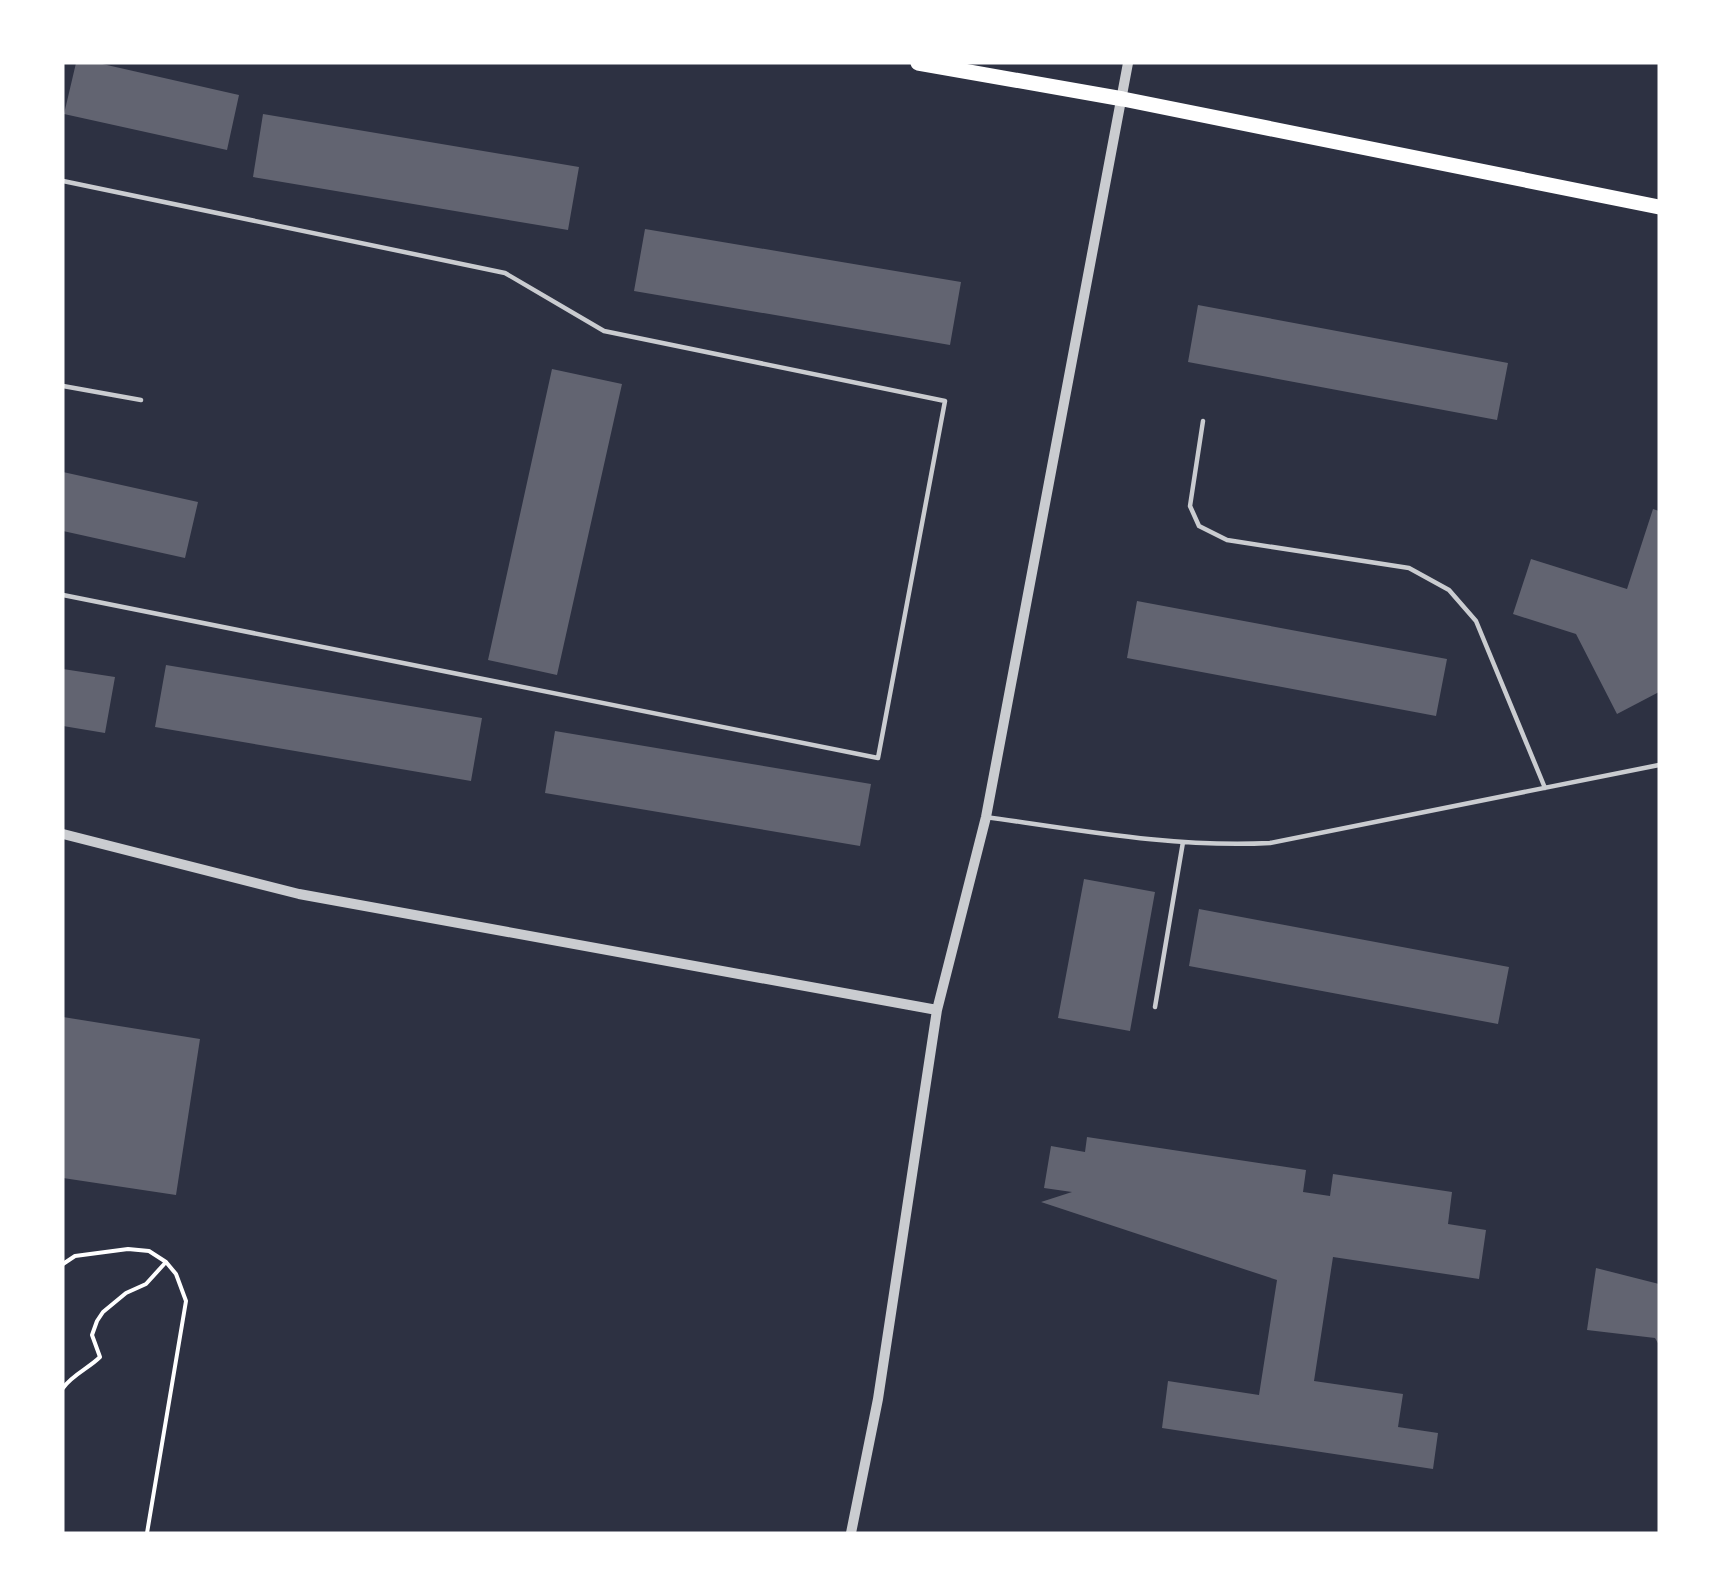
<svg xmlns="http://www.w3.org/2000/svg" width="1722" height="1596" font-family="Karla,sans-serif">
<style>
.building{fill:#626471}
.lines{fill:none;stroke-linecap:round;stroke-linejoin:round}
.path{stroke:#fff;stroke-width:4}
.service{stroke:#caccd0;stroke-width:4.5}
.tertiary{stroke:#caccd0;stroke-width:10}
.primary{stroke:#fff;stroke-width:15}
</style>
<rect width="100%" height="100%" fill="#2d3142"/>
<path class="building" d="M76,63H98L239,95L227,150L64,114Z
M263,114L579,167L568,230L253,177Z
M645,229L961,282L950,345L634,291Z
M1198,305L1508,363L1497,420L1188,362Z
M552,369L622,384L557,675L488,660Z
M63,472L198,502L185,558L63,531Z
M1653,509L1659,511V692L1617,714L1576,634L1513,614L1531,559L1627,589Z
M1137,601L1447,659L1436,716L1127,658Z
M166,665L482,718L471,781L155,727Z
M63,669L115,677L105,733L63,726Z
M555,731L871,784L860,846L545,793Z
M1084,879L1155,892L1130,1031L1058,1018Z
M1199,909L1509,967L1498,1024L1189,966Z
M63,1017L200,1039L176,1195L63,1178Z
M1087,1137L1306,1170L1303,1192L1330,1196L1333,1174L1452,1192L1448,1224L1486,1230L1479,1279L1333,1257L1314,1381L1403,1394L1398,1427L1438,1433L1433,1469L1162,1428L1168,1381L1259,1395L1277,1280L1041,1202L1072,1192L1044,1188L1051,1146L1085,1152Z
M1596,1268L1659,1284V1345L1655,1338L1587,1330Z"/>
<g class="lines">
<path class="path" d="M63,1264L75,1256L128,1249L149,1251L166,1262
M63,1388C72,1375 89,1368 100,1357L92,1335L97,1321L103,1312L126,1293L146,1284L166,1262L176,1274L186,1301L147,1533"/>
<path class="service" d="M63,181L505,273L604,331L945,401L878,758L63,595
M63,386L141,400
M1203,421L1190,506L1199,526L1227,540L1409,568L1449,590L1476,621L1545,788
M986,817C1079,830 1175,848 1270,843L1659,765
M1155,1007L1183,842"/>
<path class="tertiary" d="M63,834L299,894L937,1010
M851,1533L878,1399L937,1010L986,817L1128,63"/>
<path class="primary" d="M918,63L1123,99L1659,207"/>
</g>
<rect width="1722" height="1596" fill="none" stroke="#ffffff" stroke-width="129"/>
</svg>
